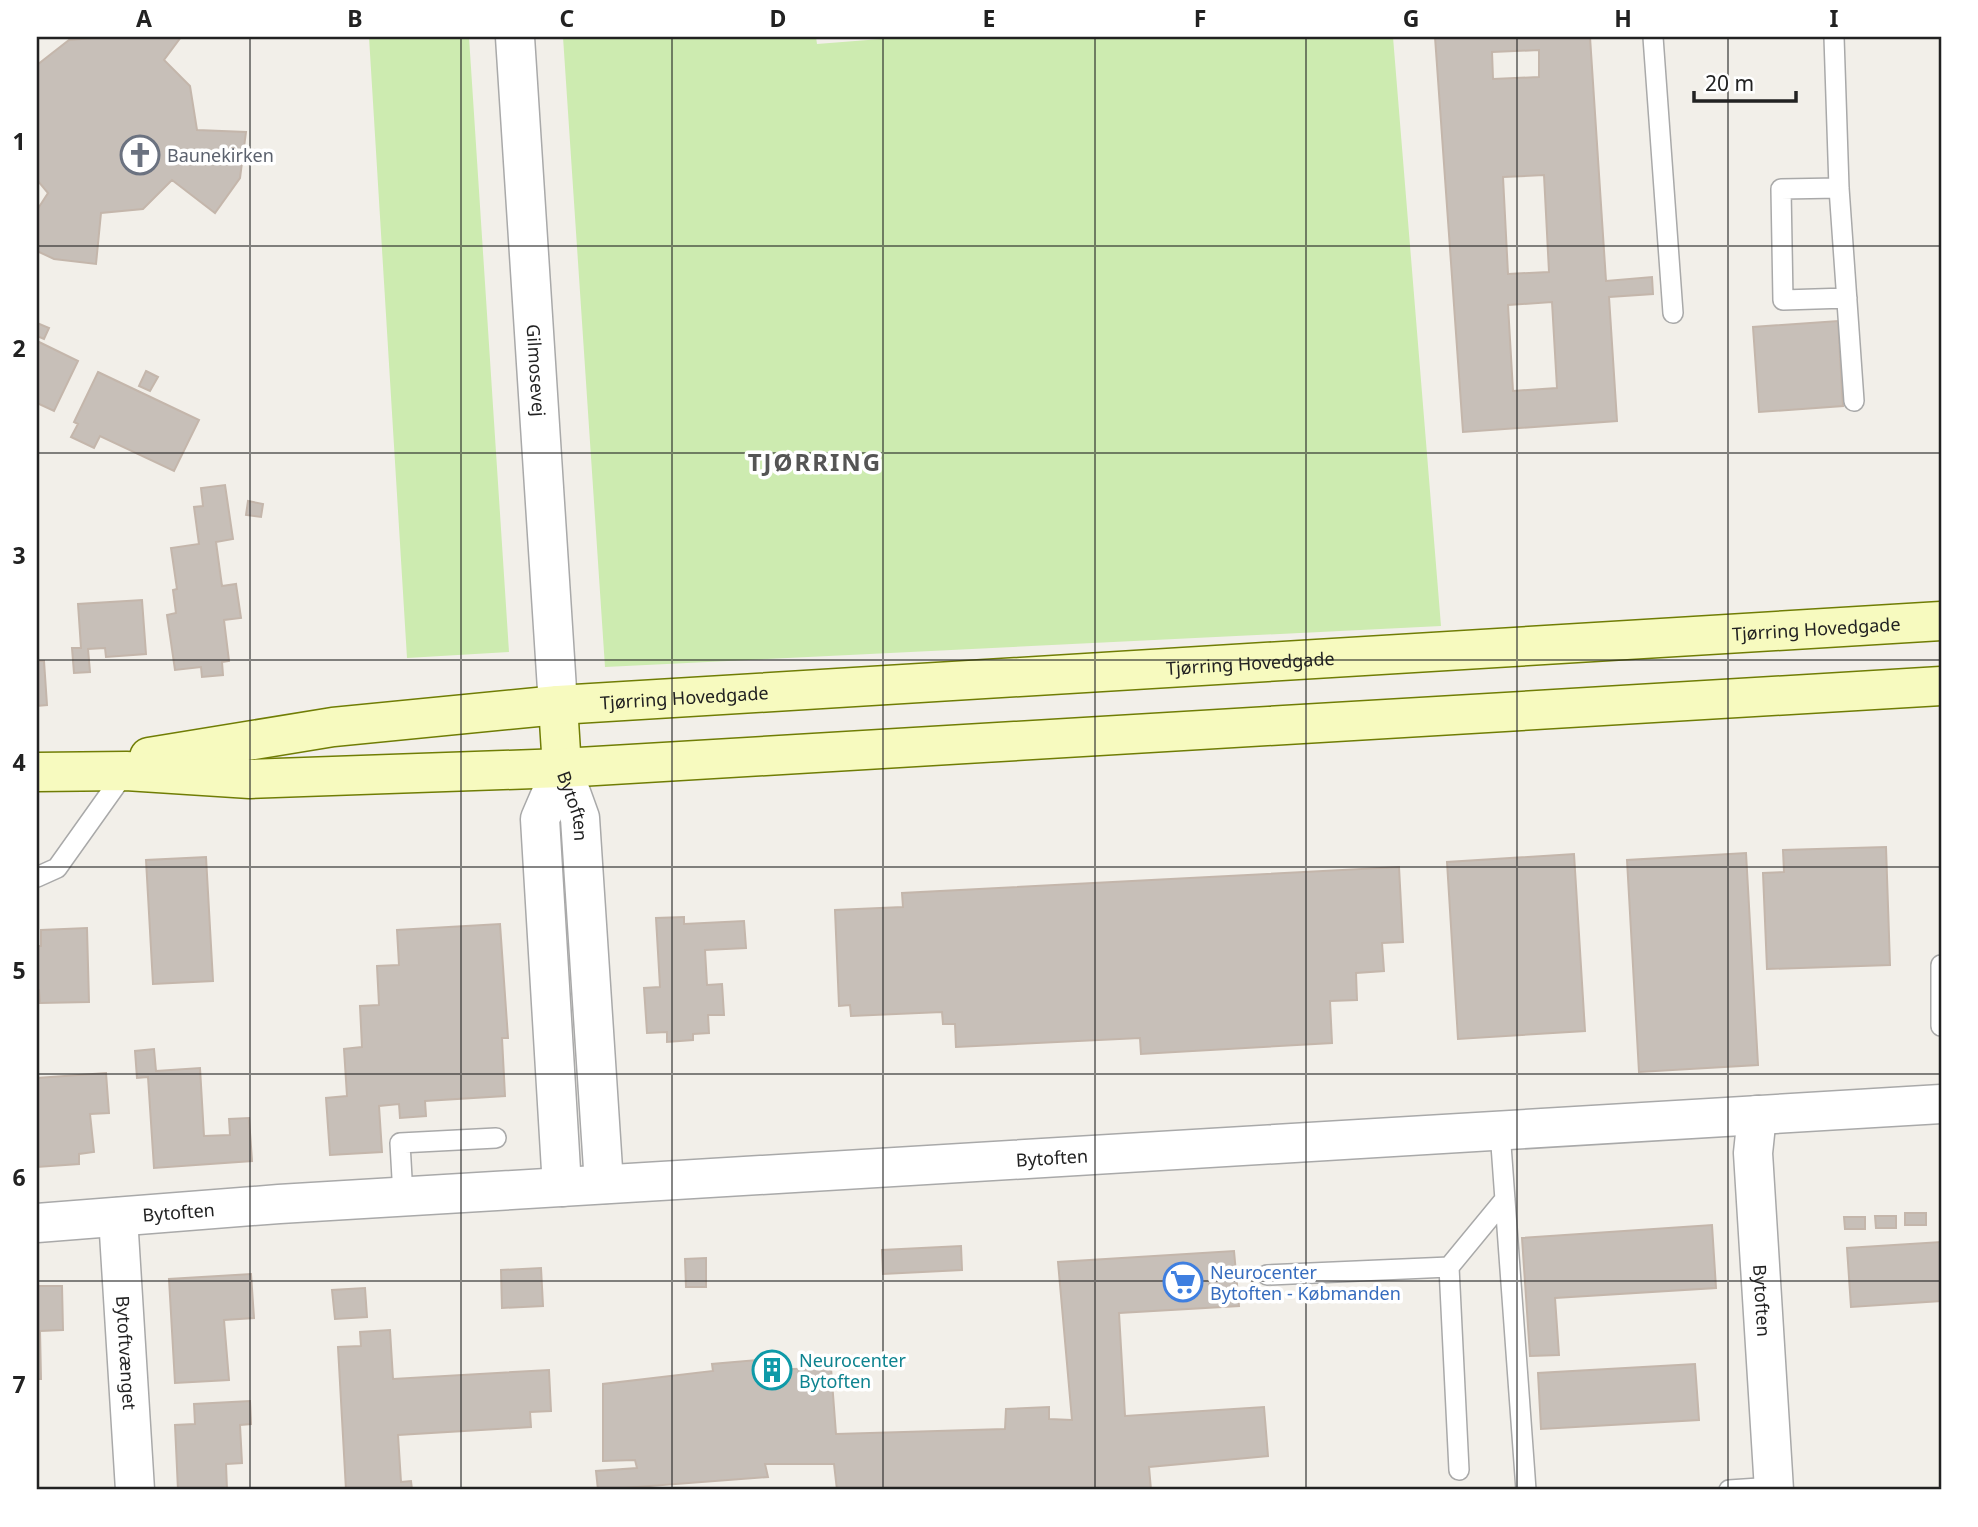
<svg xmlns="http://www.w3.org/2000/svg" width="1978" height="1527" font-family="'Noto Sans',sans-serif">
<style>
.grass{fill:#cdebb0}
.building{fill:#c7bfb8;stroke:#c4b6ab;stroke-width:2;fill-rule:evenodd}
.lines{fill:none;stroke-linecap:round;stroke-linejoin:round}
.service-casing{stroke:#a9a9a9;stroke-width:22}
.minor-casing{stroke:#a9a9a9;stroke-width:41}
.tertiary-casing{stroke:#a9a9a9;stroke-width:41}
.secondary-casing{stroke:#707d05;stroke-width:41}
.service{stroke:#fff;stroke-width:19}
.minor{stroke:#fff;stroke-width:38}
.tertiary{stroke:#fff;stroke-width:38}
.secondary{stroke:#f7fabf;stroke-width:38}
.grid{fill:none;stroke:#222;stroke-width:2;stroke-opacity:0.55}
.labels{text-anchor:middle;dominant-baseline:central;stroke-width:7;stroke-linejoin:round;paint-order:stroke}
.worship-label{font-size:18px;fill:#5b616d;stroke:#fff;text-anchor:start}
.street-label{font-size:18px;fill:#222;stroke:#fff}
.shop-label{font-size:18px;fill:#366cbe;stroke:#fff;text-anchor:start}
.culture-label{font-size:18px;fill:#0d838f;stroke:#fff;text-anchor:start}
.district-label{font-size:24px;font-weight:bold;letter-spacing:2px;fill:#555;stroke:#fff}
.neatline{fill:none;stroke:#222;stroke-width:2.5}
.grid-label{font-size:23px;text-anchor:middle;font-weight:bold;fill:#222}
</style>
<rect width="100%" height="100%" fill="#f2efe9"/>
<path class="grass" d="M369,37H469L509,652L407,658Z
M563,37H816L817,44L906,37H1393L1441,626L605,667Z"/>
<path class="building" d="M105,37H181L164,60L190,86L197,130L246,132L240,178L215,213L172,180L143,209L101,213L96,264L54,259L37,251V210L48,193L37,180V65L69,40Z
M1435,37H1590L1606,281L1652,277L1653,294L1609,297L1617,421L1463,432ZM1539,50V77L1493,79L1492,52ZM1544,175L1549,272L1508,274L1503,177ZM1552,302L1557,388L1513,391L1508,305Z
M1838,321L1843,406L1759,412L1753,327Z
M37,323L49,328L44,339L37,336Z
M37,341L78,361L54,411L37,403Z
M146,371L158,377L150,391L139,386Z
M98,372L199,420L174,471L100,436L94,448L71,437L78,424L74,422Z
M225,485L233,539L216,542L222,586L236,584L241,618L224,620L229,661L222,662L223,675L202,677L201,667L175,670L167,615L176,613L173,590L177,589L171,548L199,544L194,507L203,506L201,488Z
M248,501L263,504L261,517L246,515Z
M142,600L146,654L106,657L105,648L88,649L90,672L74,673L72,648H81L78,604Z
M37,661H44L47,705L37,706Z
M1886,847L1890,965L1767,969L1763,873L1784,872L1783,850Z
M1746,853L1758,1065L1639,1072L1627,860Z
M1574,854L1585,1031L1458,1039L1447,862Z
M206,857L213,981L153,984L146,860Z
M1399,867L1403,942L1382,943L1384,971L1356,973L1357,1000L1330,1001L1332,1043L1141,1054L1140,1038L956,1047L955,1024H943L942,1012L851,1016L850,1005L839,1006L835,910L903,907L902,893Z
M684,917V924L744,921L746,948L705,950L707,985L722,984L724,1015H708L709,1033L693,1034V1040L667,1042V1032L647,1033L644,988L660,987L656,918Z
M500,924L508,1038H502L505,1096L425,1101L426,1116L400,1118L399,1104L379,1106L382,1152L330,1155L326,1098L347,1096L344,1049L362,1047L360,1006L379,1005L377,966L399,965L397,930Z
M87,928L89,1002L40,1003L39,990H37V946H41V930Z
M154,1049L156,1071L200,1068L204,1136L230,1135L229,1119L249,1118L252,1161L154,1168L148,1077L137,1078L135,1051Z
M106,1073L109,1113L90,1114L94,1152L79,1154V1164L37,1167V1078Z
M1905,1213H1926V1225H1905Z
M1875,1216H1896V1228H1876Z
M1844,1217H1865V1229H1845Z
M1712,1225L1716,1288L1555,1298L1559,1355L1530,1356L1522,1238Z
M1941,1242V1301L1851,1307L1847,1248Z
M961,1246L962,1270L883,1274L882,1250Z
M1234,1251L1239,1306L1119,1313L1125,1416L1264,1407L1268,1456L1149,1467L1151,1490H837L834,1464H765L768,1477L598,1490L596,1471L637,1468L635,1460L603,1461V1384L713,1371L712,1364L757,1360V1370L831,1368L836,1434L1005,1429L1006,1409L1049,1407V1419L1072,1420L1058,1262Z
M706,1258V1287H686L685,1259Z
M541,1268L543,1306L502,1308L501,1270Z
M251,1274L254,1318L224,1320L229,1380L175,1383L169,1279Z
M37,1286H62L63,1330L40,1331L41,1379H37Z
M365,1288L367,1317L335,1319L332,1290Z
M390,1330L393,1379L549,1370L551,1411L530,1412L531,1427L398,1435L401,1482L411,1481L412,1490H346L338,1347L361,1346L360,1332Z
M1695,1364L1699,1420L1541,1429L1538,1373Z
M250,1401L251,1424L240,1425L242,1463L226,1464L227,1490H178L175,1425L195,1424L194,1404Z"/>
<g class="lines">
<defs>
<path id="service" d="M1653,37L1673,313
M1834,37L1839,188L1854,401
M1839,188L1781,189L1783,300L1847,298
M37,877L57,868L126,771
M1941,965V1026
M1500,1131L1526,1490
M403,1196L400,1143L496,1138
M1449,1267L1459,1470
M1267,1275L1449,1267L1505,1199
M1729,1490L1774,1487"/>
<g id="minor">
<path d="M562,768L540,819L562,1187"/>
<path id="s1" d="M562,768L580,818L604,1184"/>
<path id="s2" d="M1757,1115L1753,1153L1774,1490"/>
<path id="s3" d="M118,1217L135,1490"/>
<path id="s4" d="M37,1223L279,1204L1941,1104"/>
</g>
<g id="tertiary">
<path id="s5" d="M515,37L558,705"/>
</g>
<g id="secondary">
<path d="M558,705L562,768"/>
<path id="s6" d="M149,757L333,727L558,705L1941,621"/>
<path d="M37,772L126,771L250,779L562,768L1941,686"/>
</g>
</defs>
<use href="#service" class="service-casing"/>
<use href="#minor" class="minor-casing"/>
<use href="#tertiary" class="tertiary-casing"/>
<use href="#secondary" class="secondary-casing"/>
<use href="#service" class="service"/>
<use href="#minor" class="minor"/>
<use href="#tertiary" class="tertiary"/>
<use href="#secondary" class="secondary"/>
</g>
<path class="grid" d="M250,37V1490M461,37V1490M672,37V1490M883,37V1490M1095,37V1490M1306,37V1490M1517,37V1490M1728,37V1490M37,246H1941M37,453H1941M37,660H1941M37,867H1941M37,1074H1941M37,1281H1941"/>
<defs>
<symbol id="church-ring" viewBox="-11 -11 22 22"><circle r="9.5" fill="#fff" stroke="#6b7280" stroke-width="1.5"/><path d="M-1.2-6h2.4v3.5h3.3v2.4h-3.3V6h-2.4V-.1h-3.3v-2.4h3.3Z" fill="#6b7280"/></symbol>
<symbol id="supermarket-ring" viewBox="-11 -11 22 22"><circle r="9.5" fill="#fff" stroke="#3f7fe0" stroke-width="1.5"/><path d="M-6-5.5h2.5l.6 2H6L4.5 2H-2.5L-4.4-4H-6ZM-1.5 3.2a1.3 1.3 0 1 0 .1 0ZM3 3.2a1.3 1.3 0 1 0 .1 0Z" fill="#3f7fe0"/></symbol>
<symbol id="building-ring" viewBox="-11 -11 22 22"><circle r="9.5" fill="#fff" stroke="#0f9aa8" stroke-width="1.5"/><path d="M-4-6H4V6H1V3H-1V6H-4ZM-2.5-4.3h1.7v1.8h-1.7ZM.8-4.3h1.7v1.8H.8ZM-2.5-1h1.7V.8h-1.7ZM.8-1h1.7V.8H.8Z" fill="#0f9aa8"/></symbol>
</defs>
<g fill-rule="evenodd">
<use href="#church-ring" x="118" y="133" width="44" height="44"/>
<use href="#supermarket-ring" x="1161" y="1260" width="44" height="44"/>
<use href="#building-ring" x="750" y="1348" width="44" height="44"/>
</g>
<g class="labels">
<g class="worship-label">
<text x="167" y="155">Baunekirken</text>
</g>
<g class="street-label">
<text stroke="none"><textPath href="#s5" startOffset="334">Gilmosevej</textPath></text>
<text stroke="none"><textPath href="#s6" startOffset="1673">Tjørring Hovedgade</textPath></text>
<text stroke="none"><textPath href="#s6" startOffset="1106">Tjørring Hovedgade</textPath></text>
<text stroke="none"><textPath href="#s6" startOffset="539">Tjørring Hovedgade</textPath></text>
<text stroke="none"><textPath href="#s1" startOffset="40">Bytoften</textPath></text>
<text stroke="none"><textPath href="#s4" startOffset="1017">Bytoften</textPath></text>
<text stroke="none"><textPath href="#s4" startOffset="142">Bytoften</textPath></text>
<text stroke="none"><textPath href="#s2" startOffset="186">Bytoften</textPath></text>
<text stroke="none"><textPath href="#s3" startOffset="136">Bytoftvænget</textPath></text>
</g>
<g class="shop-label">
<text x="1210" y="1272">Neurocenter<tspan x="1210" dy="21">Bytoften - Købmanden</tspan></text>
</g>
<g class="culture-label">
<text x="799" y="1360">Neurocenter<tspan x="799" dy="21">Bytoften</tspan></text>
</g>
<g class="district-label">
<text x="815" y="461">TJØRRING</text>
</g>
</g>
<rect width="1978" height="1527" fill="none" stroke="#ffffff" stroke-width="77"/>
<path d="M1694 91v10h102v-10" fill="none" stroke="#222222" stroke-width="3.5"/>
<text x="1705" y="91" font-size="21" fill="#222222" stroke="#ffffff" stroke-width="5" paint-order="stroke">20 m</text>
<rect x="38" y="38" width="1902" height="1450" class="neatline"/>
<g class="grid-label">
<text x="144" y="27">A</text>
<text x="355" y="27">B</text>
<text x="567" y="27">C</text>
<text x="778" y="27">D</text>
<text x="989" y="27">E</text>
<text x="1200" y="27">F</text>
<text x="1411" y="27">G</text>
<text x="1623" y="27">H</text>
<text x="1834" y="27">I</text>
<text x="19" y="150">1</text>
<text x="19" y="357">2</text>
<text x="19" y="564">3</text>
<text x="19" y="771">4</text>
<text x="19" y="979">5</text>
<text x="19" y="1186">6</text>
<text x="19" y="1393">7</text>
</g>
</svg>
